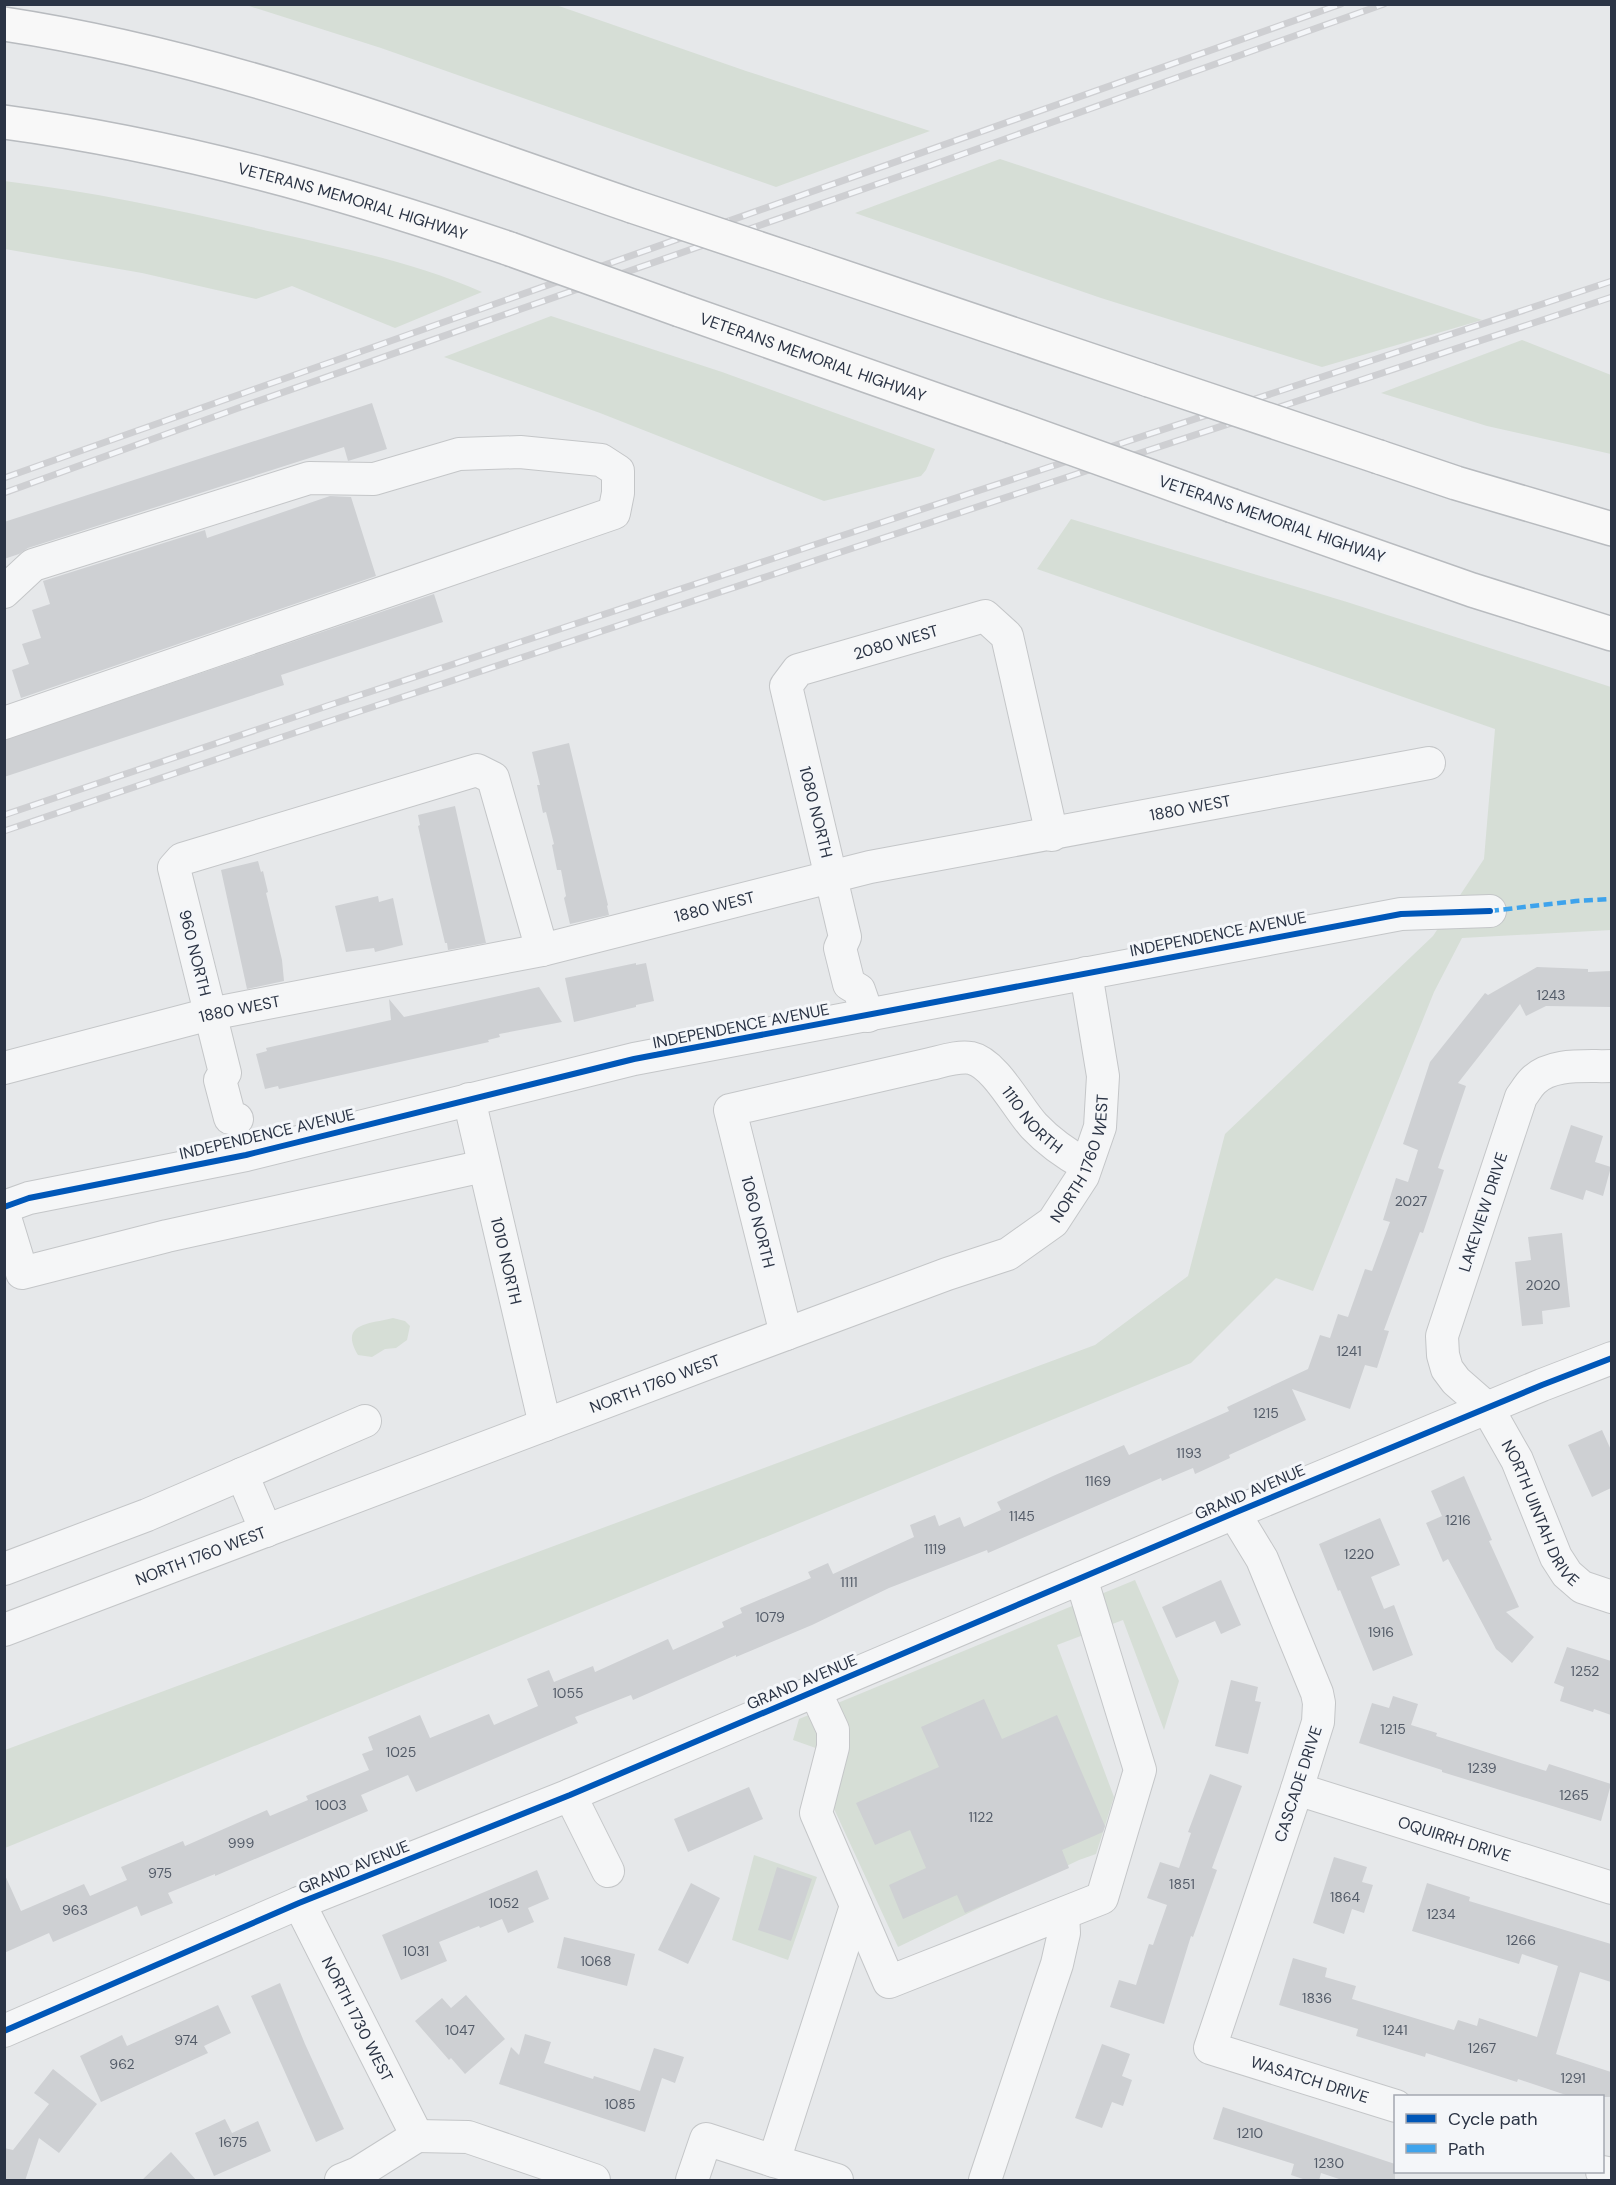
<svg xmlns="http://www.w3.org/2000/svg" width="1616" height="2185" font-family="'DM Sans',sans-serif">
<style>
.green{fill:#d6ded6}
.building{fill:#ced0d3}
.lines{fill:none;stroke-linecap:round;stroke-linejoin:round}
.minor-casing{stroke:#c4c6c8;stroke-width:34}
.highway-casing{stroke:#b8bbbf;stroke-width:36}
.minor{stroke:#f5f6f7;stroke-width:32}
.highway{stroke:#f8f8f8;stroke-width:33}
.rail-casing{stroke:#cecfd2;stroke-width:7}
.rail{stroke:#f4f6f9;stroke-width:4.5;stroke-dasharray:14;stroke-linecap:butt}
.highway-bridge-casing{stroke:#b8bbbf;stroke-width:36;stroke-linecap:butt}
.highway-bridge{stroke:#f8f8f8;stroke-width:33}
.quiet{stroke:#3ea3ec;stroke-width:4.5;stroke-dasharray:9 4.5;stroke-linecap:butt}
.cycleway-casing{stroke:#f4f6f9;stroke-width:10}
.cycleway{stroke:#0057b8;stroke-width:6}
.labels{text-anchor:middle;dominant-baseline:central;stroke-width:6;stroke-linejoin:round;paint-order:stroke}
.number-label{font-size:14px;fill:#545c69}
.street-label{font-size:16px;fill:#2b3445;stroke:#f4f6f9}
</style>
<rect width="100%" height="100%" fill="#e6e8ea"/>
<path class="green" d="M246,5H556L746,71L930,131L776,187L381,48Z
M1000,159L1482,320L1322,367L1101,298L855,213Z
M4,181C97,192 187,212 277,233C347,249 416,263 482,292L395,328L292,286L256,299L142,273L5,249Z
M551,316L722,372L935,449L926,470L921,476L824,501L600,413L444,357Z
M1522,340L1611,375V454L1487,426L1381,393Z
M1071,519L1347,602L1611,687V930L1462,938L1434,992L1313,1291L1276,1278L1191,1363L5,1848V1750L1095,1345L1188,1276L1225,1134L1433,936L1484,859L1495,729L1037,569Z
M393,1318L405,1321L410,1326L407,1340L396,1348L385,1349L372,1357L358,1355C338,1322 372,1324 393,1318Z
M1135,1580L1179,1681L1164,1730L1123,1620L1057,1645L1114,1797L1096,1854L1079,1860L898,1947L829,1798L847,1759L793,1740L799,1719Z
M754,1855L817,1877L788,1960L732,1940Z"/>
<path class="building" d="M372,403L387,449L348,461L344,447L28,548L19,554L4,559V522Z
M330,496L351,497L376,576L21,698L12,670L29,664L22,644L41,638L32,610L50,604L43,581L205,530L207,538Z
M434,594L443,622L281,675L284,685L4,777V740Z
M569,743L608,905L607,906L609,915L570,924L564,898L566,896L561,870H557L552,845L554,844L546,812L543,813L537,785H540L532,752Z
M455,806L486,943L448,950L447,943H445L431,884L418,826L420,825L418,815Z
M258,861L261,872L263,871L268,892L266,893L268,901L282,960L284,981L247,989L221,870Z
M378,896L379,902L393,898L403,945L375,952L374,948L346,952L335,906Z
M636,963V965L646,963L654,1001L636,1005V1007L574,1022L565,978Z
M1537,967L1588,969V972L1611,971V1007L1546,1006L1526,1016L1520,1004L1458,1083L1466,1086L1438,1168L1444,1170L1423,1233L1420,1232L1384,1330L1389,1331L1377,1368L1365,1365L1350,1409L1292,1389L1306,1420L1229,1455L1230,1458L1195,1474L1193,1468L1162,1481L1161,1478L988,1553L987,1550L889,1588L812,1625L736,1657V1655L633,1700L631,1695L575,1717L578,1723L416,1792L408,1775L361,1795L368,1811L215,1876V1874L168,1893L173,1903L141,1916L137,1906L53,1942L49,1933L4,1953V1873L21,1911L84,1884L90,1896L127,1880L121,1867L183,1841L185,1846L267,1810L270,1816L308,1800L306,1796L369,1770L362,1754L373,1750L368,1737L420,1715L430,1738L489,1714L494,1725L538,1706L527,1679L549,1670L554,1682L593,1666L595,1672L668,1639L673,1650L724,1627L722,1622L742,1613L740,1608L811,1578L808,1572L828,1563L833,1574L914,1537L910,1525L935,1515L939,1526L960,1517L964,1527L1001,1510L997,1502L1053,1476L1124,1445L1129,1455L1229,1411L1227,1407L1308,1369L1320,1335L1330,1338L1338,1314L1348,1317L1365,1269L1372,1271L1390,1222L1383,1220L1396,1178L1408,1182L1418,1150L1403,1144L1430,1062L1485,993L1488,995Z
M539,987L562,1022L499,1034L500,1037L488,1040L489,1042L279,1089L278,1086L265,1089L256,1054L267,1051L266,1048L391,1020L389,999L404,1017Z
M1571,1125L1603,1136L1595,1162L1611,1167L1603,1196L1586,1190L1583,1200L1550,1189Z
M1562,1233L1570,1307L1542,1311L1543,1324L1522,1326L1515,1262L1531,1260L1528,1237Z
M1602,1430L1611,1450V1488L1592,1497L1568,1445Z
M1464,1476L1492,1540L1489,1541L1519,1607L1506,1612L1534,1637L1512,1663L1496,1649L1448,1559L1443,1562L1426,1523L1442,1516L1431,1491Z
M1380,1518L1400,1565L1371,1577L1384,1609L1394,1605L1413,1655L1373,1671L1340,1590L1338,1591L1319,1544Z
M1221,1580L1241,1625L1221,1634L1215,1621L1176,1638L1162,1607Z
M1567,1647L1611,1661V1715L1594,1709L1593,1712L1560,1701L1564,1687L1554,1683Z
M1231,1680L1258,1687L1255,1701L1261,1702L1248,1754L1215,1746Z
M1393,1696L1418,1704L1411,1725L1437,1733L1436,1736L1546,1771L1549,1764L1611,1784L1601,1821L1442,1772V1770L1359,1743L1372,1703L1389,1708Z
M984,1699L1002,1739L1057,1715L1105,1826L1103,1832L1062,1850L1069,1868L965,1913L957,1895L903,1919L889,1885L926,1868L910,1830L875,1845L856,1803L939,1767L921,1727Z
M1210,1774L1242,1786L1212,1868L1217,1870L1193,1937L1191,1936L1164,2024L1110,2007L1119,1980L1136,1985L1149,1944L1153,1945L1167,1905L1147,1898L1160,1862L1179,1868L1191,1833L1188,1832Z
M749,1787L763,1819L688,1852L674,1819Z
M1334,1857L1367,1867L1362,1882L1373,1885L1364,1913L1352,1909L1344,1934L1313,1923Z
M777,1867L812,1879L791,1941L758,1930Z
M537,1870L549,1899L528,1908L534,1922L508,1933L502,1919L480,1928L479,1926L439,1942L447,1961L401,1980L382,1935Z
M691,1883L720,1898L688,1964L658,1950Z
M1427,1883L1470,1897L1469,1901L1611,1944V1982L1580,1972L1556,2054L1611,2072V2097H1572L1518,2079L1517,2082L1426,2053L1425,2057L1356,2036L1358,2029L1279,2005L1293,1958L1327,1968L1325,1977L1356,1986L1352,1999L1454,2030L1458,2020L1477,2026L1479,2018L1537,2037L1558,1966L1522,1954L1519,1964L1412,1931Z
M564,1937L635,1954L627,1986L557,1968Z
M280,1983L305,2044L344,2129L316,2142L251,1996Z
M466,1995L505,2039L465,2074L451,2058L449,2060L415,2021L442,1998L451,2008Z
M218,2005L231,2033L204,2046L208,2053L101,2102L80,2056L122,2035L127,2046Z
M525,2034L551,2042L544,2063L593,2079L594,2076L640,2091L654,2048L684,2057L675,2083L662,2078L645,2132L499,2084L511,2047L519,2055Z
M1102,2044L1130,2054L1122,2076L1132,2080L1123,2106L1112,2102L1102,2128L1075,2118Z
M53,2069L97,2104L59,2153L39,2138L25,2181H4V2148L13,2150L49,2104L34,2093Z
M1223,2107L1395,2164V2181H1345L1321,2173L1319,2181H1309L1291,2175L1294,2164L1213,2139Z
M225,2119L232,2133L258,2121L271,2151L214,2176L195,2133Z
M171,2152L197,2181H141Z"/>
<g class="lines">
<defs>
<g id="minor">
<path d="M4,592L33,565L309,478L374,479L459,454L520,452L601,460L618,471V493L614,513L4,723"/>
<path id="s1" d="M868,1016L859,990L849,984L840,948L845,937L786,686L798,670L985,616L1007,636L1052,835"/>
<path id="s2" d="M1612,1066C1587,1067 1552,1062 1533,1081C1528,1086 1525,1092 1521,1097L1442,1336L1443,1355L1447,1369L1456,1381L1488,1409L1517,1460L1556,1557L1567,1574L1582,1587L1612,1597"/>
<path id="s3" d="M4,1068L210,1014L542,950L870,867L1429,763"/>
<path id="s4" d="M469,1099L545,1425"/>
<path d="M237,1119L230,1118L220,1080L225,1073L174,868L182,859L477,770L493,778L542,950"/>
<path d="M4,1207L29,1198L246,1155L634,1059L1401,914L1490,911"/>
<path d="M4,1214L22,1273L167,1236L484,1166"/>
<path id="s5" d="M786,1334L730,1110L930,1064C943,1061 958,1056 971,1058C995,1063 1018,1109 1034,1126C1050,1143 1066,1154 1086,1165"/>
<path d="M242,1474L266,1531"/>
<path id="s6" d="M1234,1513L1262,1559L1317,1693L1319,1703L1318,1722L1297,1789L1210,2048L1396,2106"/>
<path d="M4,1569L147,1515L365,1421"/>
<path id="s7" d="M4,1630L703,1365L947,1274L1008,1254L1053,1222L1083,1176L1100,1127L1103,1076L1086,973"/>
<path d="M815,1691L833,1730V1747L816,1813L889,1982L1102,1898L1140,1770L1081,1578"/>
<path id="s8" d="M1297,1789L1612,1888"/>
<path d="M570,1795L608,1871"/>
<path id="s9" d="M299,1903L417,2136"/>
<path d="M4,2031L299,1903L570,1795L1234,1513L1542,1385L1612,1358"/>
<path d="M417,2136L468,2137L594,2180"/>
<path d="M1602,2172L1612,2174"/>
<path d="M341,2180L358,2173L417,2136"/>
<path d="M692,2180L706,2139L774,2161"/>
<path d="M837,2180L774,2161L856,1906"/>
<path d="M985,2180L1057,1964L1064,1933L1063,1914"/>
</g>
<g id="highway">
<path d="M4,24C221,57 426,135 632,206"/>
<path id="s10" d="M4,122C180,146 343,192 510,249"/>
<path d="M805,264L1149,380"/>
<path id="s11" d="M680,310L1010,426"/>
<path d="M1379,457L1456,483L1612,529"/>
<path d="M1233,506L1472,590L1612,634"/>
</g>
</defs>
<use href="#minor" class="minor-casing"/>
<use href="#highway" class="highway-casing"/>
<use href="#minor" class="minor"/>
<use href="#highway" class="highway"/>
<defs>
<path id="rail" d="M4,478L1341,4
M4,493L241,407L932,165L1384,4
M4,815L327,706L1612,281
M4,831L318,725L1612,297"/>
</defs>
<use href="#rail" class="rail-casing"/>
<use href="#rail" class="rail"/>
<defs>
<path id="highway-bridge" d="M632,206L805,264
M510,249L680,310
M1149,380L1379,457
M1010,426L1233,506"/>
</defs>
<use href="#highway-bridge" class="highway-bridge-casing"/>
<use href="#highway-bridge" class="highway-bridge"/>
<path class="quiet" d="M1490,911L1576,901L1612,899"/>
<defs>
<path id="cycleway" d="M4,1207L29,1198L246,1155L634,1059L1401,914L1490,911
M4,2031L299,1903L570,1795L1234,1513L1542,1385L1612,1358"/>
</defs>
<use href="#cycleway" class="cycleway-casing"/>
<use href="#cycleway" class="cycleway"/>
</g>
<g class="labels">
<g class="number-label">
<text x="1551" y="995">1243</text>
<text x="1411" y="1201">2027</text>
<text x="1543" y="1285">2020</text>
<text x="1349" y="1351">1241</text>
<text x="1266" y="1413">1215</text>
<text x="1189" y="1453">1193</text>
<text x="1098" y="1481">1169</text>
<text x="1022" y="1516">1145</text>
<text x="1458" y="1520">1216</text>
<text x="935" y="1549">1119</text>
<text x="1359" y="1554">1220</text>
<text x="849" y="1582">1111</text>
<text x="770" y="1617">1079</text>
<text x="1381" y="1632">1916</text>
<text x="1585" y="1671">1252</text>
<text x="568" y="1693">1055</text>
<text x="1393" y="1729">1215</text>
<text x="401" y="1752">1025</text>
<text x="1482" y="1768">1239</text>
<text x="1574" y="1795">1265</text>
<text x="331" y="1805">1003</text>
<text x="981" y="1817">1122</text>
<text x="241" y="1843">999</text>
<text x="160" y="1873">975</text>
<text x="1182" y="1884">1851</text>
<text x="1345" y="1897">1864</text>
<text x="504" y="1903">1052</text>
<text x="75" y="1910">963</text>
<text x="1441" y="1914">1234</text>
<text x="1521" y="1940">1266</text>
<text x="416" y="1951">1031</text>
<text x="596" y="1961">1068</text>
<text x="1317" y="1998">1836</text>
<text x="460" y="2030">1047</text>
<text x="1395" y="2030">1241</text>
<text x="186" y="2040">974</text>
<text x="1482" y="2048">1267</text>
<text x="122" y="2064">962</text>
<text x="1573" y="2078">1291</text>
<text x="620" y="2104">1085</text>
<text x="1250" y="2133">1210</text>
<text x="233" y="2142">1675</text>
<text x="1329" y="2163">1230</text>
</g>
<g class="street-label">
<text stroke="none"><textPath href="#s10" startOffset="358">VETERANS MEMORIAL HIGHWAY</textPath></text>
<text stroke="none"><textPath href="#s11" startOffset="141">VETERANS MEMORIAL HIGHWAY</textPath></text>
<text transform="translate(1272 519) rotate(19)">VETERANS MEMORIAL HIGHWAY</text>
<text stroke="none"><textPath href="#s1" startOffset="468">2080 WEST</textPath></text>
<text stroke="none"><textPath href="#s3" startOffset="1215">1880 WEST</textPath></text>
<text transform="translate(816 812) rotate(76)">1080 NORTH</text>
<text stroke="none"><textPath href="#s3" startOffset="729">1880 WEST</textPath></text>
<text transform="translate(1218 934) rotate(-11)">INDEPENDENCE AVENUE</text>
<text transform="translate(195 953) rotate(76)">960 NORTH</text>
<text stroke="none"><textPath href="#s3" startOffset="243">1880 WEST</textPath></text>
<text transform="translate(741 1026) rotate(-11)">INDEPENDENCE AVENUE</text>
<text stroke="none"><textPath href="#s5" startOffset="566">1110 NORTH</textPath></text>
<text transform="translate(267 1134) rotate(-13)">INDEPENDENCE AVENUE</text>
<text stroke="none"><textPath href="#s7" startOffset="1198">NORTH 1760 WEST</textPath></text>
<text transform="translate(1483 1212) rotate(-72)">LAKEVIEW DRIVE</text>
<text transform="translate(758 1222) rotate(76)">1060 NORTH</text>
<text stroke="none"><textPath href="#s4" startOffset="166">1010 NORTH</textPath></text>
<text stroke="none"><textPath href="#s7" startOffset="696">NORTH 1760 WEST</textPath></text>
<text transform="translate(1250 1492) rotate(-23)">GRAND AVENUE</text>
<text stroke="none"><textPath href="#s2" startOffset="562">NORTH UINTAH DRIVE</textPath></text>
<text stroke="none"><textPath href="#s7" startOffset="210">NORTH 1760 WEST</textPath></text>
<text transform="translate(802 1682) rotate(-23)">GRAND AVENUE</text>
<text transform="translate(1298 1784) rotate(-72)">CASCADE DRIVE</text>
<text stroke="none"><textPath href="#s8" startOffset="165">OQUIRRH DRIVE</textPath></text>
<text transform="translate(354 1867) rotate(-22)">GRAND AVENUE</text>
<text stroke="none"><textPath href="#s9" startOffset="130">NORTH 1730 WEST</textPath></text>
<text stroke="none"><textPath href="#s6" startOffset="676">WASATCH DRIVE</textPath></text>
</g>
</g>
<rect width="1616" height="2185" fill="none" stroke="#2b3445" stroke-width="12"/>
<rect x="1394" y="2095" width="210" height="78" fill="#f4f6f9" stroke="#a4a8b1" stroke-width="1.5"/>
<rect x="1406" y="2114" width="30" height="9" fill="#0057b8" stroke="#a4a8b1" stroke-width="1.5"/>
<text x="1448" y="2125" font-size="18" fill="#2b3445">Cycle path</text>
<rect x="1406" y="2144" width="30" height="9" fill="#3ea3ec" stroke="#a4a8b1" stroke-width="1.5"/>
<text x="1448" y="2155" font-size="18" fill="#2b3445">Path</text>
</svg>
